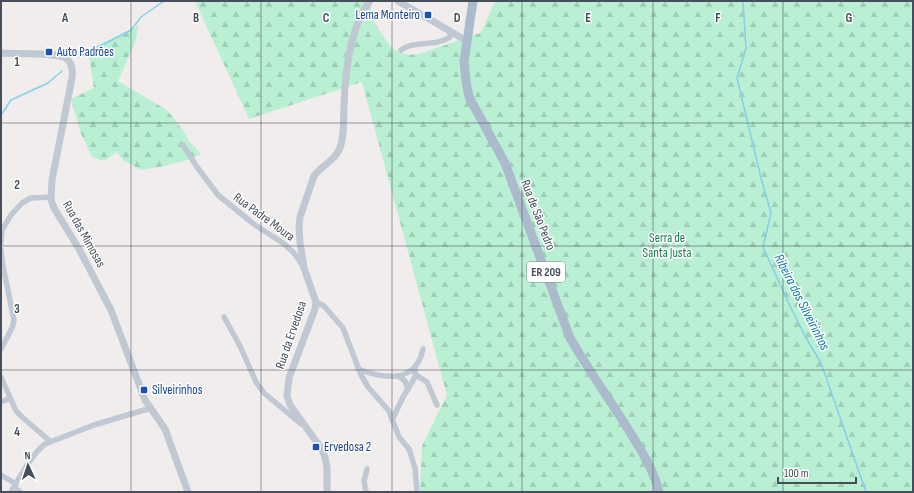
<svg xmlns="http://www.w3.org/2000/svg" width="914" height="493" font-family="'Sofia Sans Condensed',sans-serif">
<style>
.forest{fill:url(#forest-firs)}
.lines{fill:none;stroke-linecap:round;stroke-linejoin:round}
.stream{stroke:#85cfed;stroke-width:1.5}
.minor{stroke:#bfc8d3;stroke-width:5.5}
.tertiary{stroke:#bfc8d3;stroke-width:7}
.primary{stroke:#abbacd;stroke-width:9}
.grid{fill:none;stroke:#454e5a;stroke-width:1;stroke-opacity:0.55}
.transit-dot{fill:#1a4fb4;stroke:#fff;stroke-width:1.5}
.labels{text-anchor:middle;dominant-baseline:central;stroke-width:3;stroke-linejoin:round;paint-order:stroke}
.shield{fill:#fff;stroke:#7d838c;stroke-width:1}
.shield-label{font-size:12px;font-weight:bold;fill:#454e5a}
.transit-label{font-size:13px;fill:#164399;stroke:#fff;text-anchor:start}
.street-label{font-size:13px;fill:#454e5a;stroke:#fff}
.park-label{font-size:13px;fill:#147d51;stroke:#fff}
.water-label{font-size:14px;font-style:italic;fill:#097ba9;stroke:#fff}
.grid-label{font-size:13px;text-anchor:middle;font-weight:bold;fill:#454e5a;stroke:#fff;stroke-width:3;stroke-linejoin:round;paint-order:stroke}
</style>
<defs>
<pattern id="forest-firs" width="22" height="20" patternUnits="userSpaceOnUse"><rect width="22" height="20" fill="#b9efd2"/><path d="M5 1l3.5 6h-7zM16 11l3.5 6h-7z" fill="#a0cfb7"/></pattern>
</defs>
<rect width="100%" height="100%" fill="#f0edec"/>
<path class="forest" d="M195,1H372L371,13L374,22L390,46L398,52L409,55L419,54L480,33C488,23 488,10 497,1H913V492H420L422,446L447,395L362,82L249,119Z
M138,26L136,40L118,81L167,110L182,129L189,141L201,154L187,160L164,166L141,170L123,160L117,152L104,161L92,157L81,134L71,99L94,88L88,50Z"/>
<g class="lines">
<path class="stream" d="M743,1L746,48L737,78L761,178L771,213L763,247L790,306L805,336L821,363L866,492
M79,57L131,30L141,17L164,1
M1,115L11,100L48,83L62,71"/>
<path class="minor" d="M401,50C415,40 436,47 450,37V31
M183,145L197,167L218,195L255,225L283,243L294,253L303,266
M1,243L2,230L11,215L22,203L31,198L51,197
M1,250L3,266L14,320L12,328L1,349
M316,302L324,306L343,328L361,375L368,387L389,411L399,437L409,449L415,468L417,492
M224,317L240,346L256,382L264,393L301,424
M358,369C384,379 416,384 423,349
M416,375L427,382L437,405
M398,376L405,381L408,390
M1,377L16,411L22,417L51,442
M1,402L10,398
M392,420L403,397L415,377V368
M1,475L16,484
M14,487L20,492
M11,492C20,477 32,454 45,444L94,425L151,408
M366,492L364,481L367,469"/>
<path class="tertiary" d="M398,1L467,41
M1,53C14,54 57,52 66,58C72,63 73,71 72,78L52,180L51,200L54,208L79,249L111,310L145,400L165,429L188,492
M327,492V468L325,457L321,448L290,405L287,396L289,378L315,309L316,302L304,268L300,242L299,227L300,217L314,176C321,166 334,161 339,150C345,137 343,120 344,107C345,75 350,26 370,1"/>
<path class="primary" d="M473,1L464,62L466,81L469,97L505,163L570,338C587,367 606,395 625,424C638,446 653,467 659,492"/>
</g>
<path class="grid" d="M131,1V492M261,1V492M392,1V492M522,1V492M653,1V492M783,1V492M1,123H913M1,246H913M1,370H913"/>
<g class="transit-dot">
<rect x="424" y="11" width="8" height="8" rx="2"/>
<rect x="45" y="48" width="8" height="8" rx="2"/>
<rect x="140" y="386" width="8" height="8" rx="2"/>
<rect x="312" y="443" width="8" height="8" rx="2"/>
</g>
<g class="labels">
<rect class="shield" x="527" y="262" width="38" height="20" rx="3"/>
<g class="shield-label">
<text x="546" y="272">ER 209</text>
</g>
<g class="transit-label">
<text x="420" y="15" text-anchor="end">Lema Monteiro</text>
<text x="57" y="52">Auto Padrões</text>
<text x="152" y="390">Silveirinhos</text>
<text x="324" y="447">Ervedosa 2</text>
</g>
<g class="street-label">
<text transform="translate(538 215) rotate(69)">Rua de São Pedro</text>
<text transform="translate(264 217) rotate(36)">Rua Padre Moura</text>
<text transform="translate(84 234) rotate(61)">Rua das Mimosas</text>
<text transform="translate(291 335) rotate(-71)">Rua da Ervedosa</text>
</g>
<g class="park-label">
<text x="667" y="238">Serra de<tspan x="667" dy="15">Santa Justa</tspan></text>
</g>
<g class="water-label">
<text transform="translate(802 302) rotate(63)">Ribeira dos Silveirinhos</text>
</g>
</g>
<g class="grid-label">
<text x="65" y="22">A</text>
<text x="196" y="22">B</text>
<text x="326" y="22">C</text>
<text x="457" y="22">D</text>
<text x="588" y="22">E</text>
<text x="718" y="22">F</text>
<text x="849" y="22">G</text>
<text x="17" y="66">1</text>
<text x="17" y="189">2</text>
<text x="17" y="313">3</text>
<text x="17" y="436">4</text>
</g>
<rect width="914" height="493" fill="none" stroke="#454e5a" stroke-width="4"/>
<g transform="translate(28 465) rotate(357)" stroke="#ffffff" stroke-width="3" paint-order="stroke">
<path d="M0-3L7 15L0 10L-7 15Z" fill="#454e5a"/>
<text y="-6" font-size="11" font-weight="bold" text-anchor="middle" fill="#454e5a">N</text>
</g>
<path d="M778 477v6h78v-6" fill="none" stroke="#454e5a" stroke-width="2"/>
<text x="784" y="477" font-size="12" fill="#454e5a" stroke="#ffffff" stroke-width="3" paint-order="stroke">100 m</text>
</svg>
